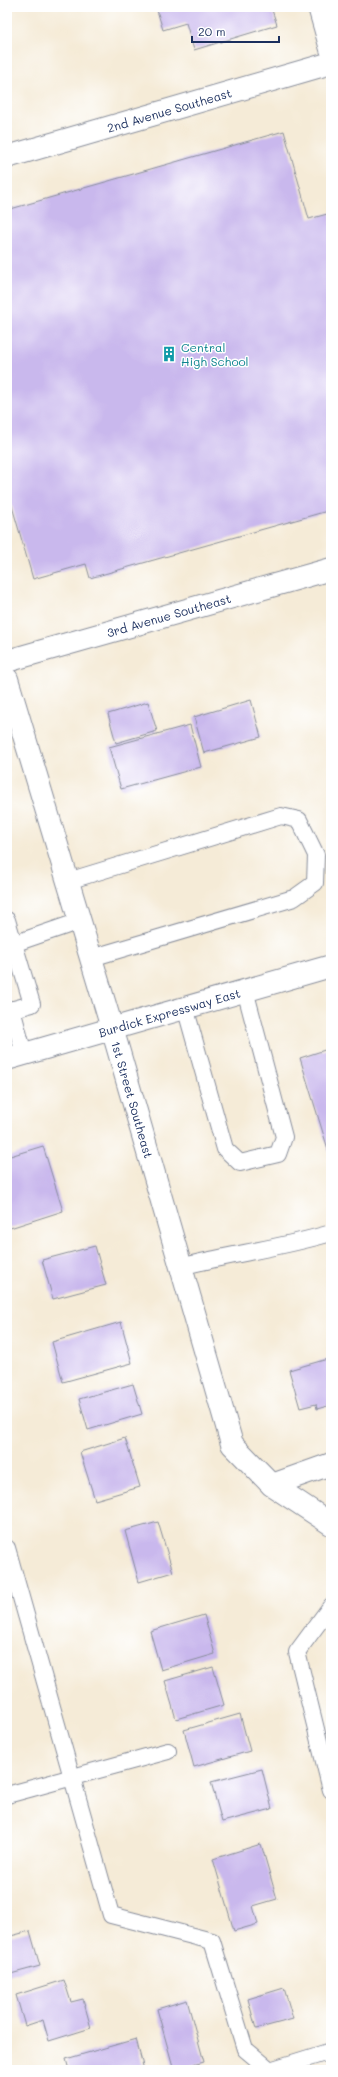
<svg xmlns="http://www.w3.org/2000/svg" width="338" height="2077" font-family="Mali,sans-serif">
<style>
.building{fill:#c9b8ed}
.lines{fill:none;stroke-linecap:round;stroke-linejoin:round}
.lane-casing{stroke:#888d9a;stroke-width:18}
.street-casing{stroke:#888d9a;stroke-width:24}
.primary-casing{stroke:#888d9a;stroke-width:24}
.lane{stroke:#fff;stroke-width:16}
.street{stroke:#fff;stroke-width:22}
.primary{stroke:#fff;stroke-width:22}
.labels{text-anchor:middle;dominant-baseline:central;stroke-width:3;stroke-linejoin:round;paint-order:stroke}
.street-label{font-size:12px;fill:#1b2f5e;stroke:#fff}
.culture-label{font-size:12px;fill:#0d838f;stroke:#fff;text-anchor:start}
</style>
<rect width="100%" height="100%" fill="#fff"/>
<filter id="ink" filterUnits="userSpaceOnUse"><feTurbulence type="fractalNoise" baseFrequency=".025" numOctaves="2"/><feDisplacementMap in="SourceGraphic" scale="8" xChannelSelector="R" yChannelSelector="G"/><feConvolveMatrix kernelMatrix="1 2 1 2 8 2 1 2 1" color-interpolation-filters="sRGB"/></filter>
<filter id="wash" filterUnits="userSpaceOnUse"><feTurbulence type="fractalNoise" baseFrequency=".012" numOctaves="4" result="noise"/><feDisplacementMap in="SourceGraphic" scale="16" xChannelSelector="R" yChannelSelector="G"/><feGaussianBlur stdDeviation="0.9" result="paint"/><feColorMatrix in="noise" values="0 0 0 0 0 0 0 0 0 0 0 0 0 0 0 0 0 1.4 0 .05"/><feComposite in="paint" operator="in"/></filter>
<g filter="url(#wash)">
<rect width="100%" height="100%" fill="#f5ebd7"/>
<g id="blocks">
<path class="building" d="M156,7H271L277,25L194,50L186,23L163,30Z
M284,131L309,219L331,213V510L90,578L86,564L33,579L7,489V210Z
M251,700L261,737L204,753L194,717Z
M148,702L157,731L116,743L108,714Z
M190,725L201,767L121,789L109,747Z
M331,1048V1159L300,1058Z
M43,1146L63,1211L7,1229V1157Z
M95,1246L106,1285L53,1299L42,1260Z
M121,1322L132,1363L63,1382L52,1342Z
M331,1358V1405L317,1409L316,1404L300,1408L289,1370Z
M133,1384L142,1414L88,1430L79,1399Z
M125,1438L140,1487L95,1500L80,1452Z
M158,1522L173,1572L139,1582L125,1531Z
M204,1615L215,1654L161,1670L150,1631Z
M213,1667L224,1705L176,1719L165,1681Z
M240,1714L250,1751L194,1767L184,1730Z
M262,1769L272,1809L222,1822L211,1782Z
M261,1844L277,1899L253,1906L258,1924L234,1931L213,1859Z
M30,1931L40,1966L7,1975V1937Z
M64,1980L71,2002L83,1999L91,2028L49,2041L43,2020L25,2026L16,1995Z
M284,1988L293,2019L256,2029L248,1999Z
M187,2000L204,2062L174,2070L157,2009Z
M136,2039L144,2070H69L66,2059Z"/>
</g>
</g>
<g filter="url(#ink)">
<use href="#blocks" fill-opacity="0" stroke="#888d9a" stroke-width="1"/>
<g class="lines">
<defs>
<path id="lane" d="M68,881L281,816L299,820L316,855L315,883L294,898L91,958
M7,920L32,1004L7,1011
M7,946L80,921
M185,1007L225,1149L240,1163L278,1154L284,1137L245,990
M12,1009L24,1054
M180,1267C230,1254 281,1248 331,1233
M7,1548L111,1915L212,1941L245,2049L270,2070L331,2051
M331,1606L297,1652L331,1790
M7,1795L168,1751"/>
<g id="street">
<path d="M319,7L331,49"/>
<path id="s1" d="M7,157L331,63"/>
<path id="s2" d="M7,661L331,569"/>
<path id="s3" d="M7,679L112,1028L232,1444L272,1485L331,1524"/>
<path d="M272,1485L331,1464"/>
</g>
<g id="primary">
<path id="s4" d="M7,1059L331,966"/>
</g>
</defs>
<use href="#lane" class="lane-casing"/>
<use href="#street" class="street-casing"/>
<use href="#primary" class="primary-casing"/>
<use href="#lane" class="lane"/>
<use href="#street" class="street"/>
<use href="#primary" class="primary"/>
</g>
</g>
<defs>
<symbol id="building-bare" viewBox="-9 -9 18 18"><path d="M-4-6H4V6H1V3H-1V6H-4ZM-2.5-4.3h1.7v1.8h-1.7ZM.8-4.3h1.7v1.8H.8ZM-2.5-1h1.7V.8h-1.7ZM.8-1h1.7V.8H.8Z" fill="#0f9aa8" stroke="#fff" stroke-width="2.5" paint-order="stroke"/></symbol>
</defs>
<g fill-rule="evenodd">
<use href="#building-bare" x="158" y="343" width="22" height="22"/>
</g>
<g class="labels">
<g class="street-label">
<text stroke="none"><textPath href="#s1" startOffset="169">2nd Avenue Southeast</textPath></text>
<text stroke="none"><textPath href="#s2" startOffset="168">3rd Avenue Southeast</textPath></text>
<text stroke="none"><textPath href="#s4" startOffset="169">Burdick Expressway East</textPath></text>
<text stroke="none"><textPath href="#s3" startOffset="439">1st Street Southeast</textPath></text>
</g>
<g class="culture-label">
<text x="181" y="347">Central<tspan x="181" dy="14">High School</tspan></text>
</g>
</g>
<rect width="338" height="2077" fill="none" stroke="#fff" stroke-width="24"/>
<path d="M192 36v6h87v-6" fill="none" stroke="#1b2f5e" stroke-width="2"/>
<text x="198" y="36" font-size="12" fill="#1b2f5e" stroke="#ffffff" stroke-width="3" paint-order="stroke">20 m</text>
</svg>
